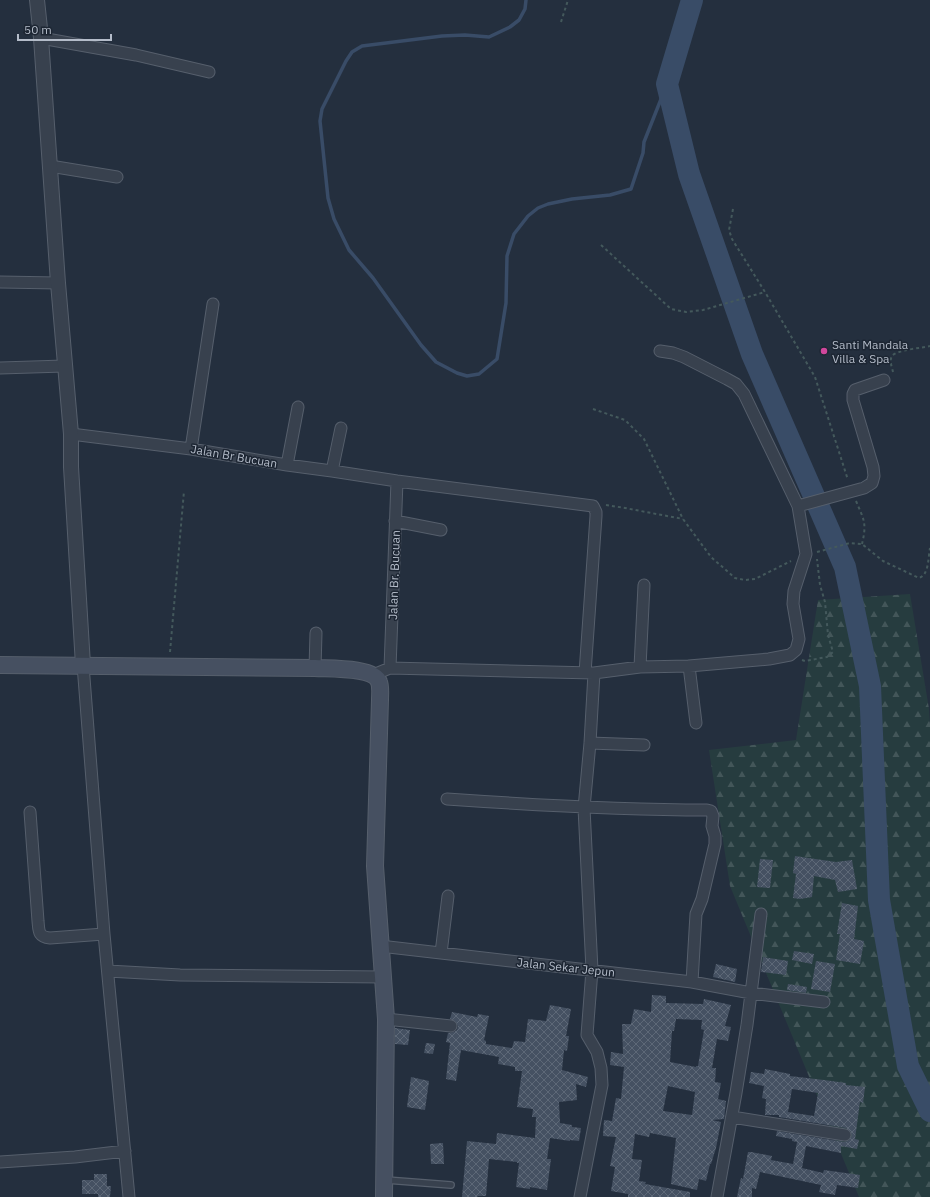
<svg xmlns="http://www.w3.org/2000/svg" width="930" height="1197" font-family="'IBM Plex Sans',sans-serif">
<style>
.forest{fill:url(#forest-firs)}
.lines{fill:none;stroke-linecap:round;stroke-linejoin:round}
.stream{stroke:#394c67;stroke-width:3.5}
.river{stroke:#394c67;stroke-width:22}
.building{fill:url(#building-cross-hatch);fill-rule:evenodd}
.service-casing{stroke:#565f6c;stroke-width:8}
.minor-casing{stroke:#565f6c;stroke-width:13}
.tertiary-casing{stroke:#565f6c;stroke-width:16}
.secondary-casing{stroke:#565f6c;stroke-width:18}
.path{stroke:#44595c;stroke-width:2;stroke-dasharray:3 3;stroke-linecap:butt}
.service{stroke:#38414e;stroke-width:5.5}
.minor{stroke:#38414e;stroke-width:11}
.tertiary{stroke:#38414e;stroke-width:14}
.secondary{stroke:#465061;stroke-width:16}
.hotel-dot{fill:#d1479c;stroke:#1d2633;stroke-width:1.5}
.labels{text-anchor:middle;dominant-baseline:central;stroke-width:3;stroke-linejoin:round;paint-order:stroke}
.poi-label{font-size:12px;fill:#b4bcc9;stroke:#1d2633;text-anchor:start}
.street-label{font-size:12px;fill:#b4bcc9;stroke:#1d2633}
</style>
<defs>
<pattern id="forest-firs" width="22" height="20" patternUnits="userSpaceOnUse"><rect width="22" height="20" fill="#263c3f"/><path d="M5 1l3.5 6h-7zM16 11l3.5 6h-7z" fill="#435659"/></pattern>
<pattern id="building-cross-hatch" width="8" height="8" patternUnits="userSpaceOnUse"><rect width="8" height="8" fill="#455162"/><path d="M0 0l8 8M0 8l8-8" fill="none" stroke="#5d6877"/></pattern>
</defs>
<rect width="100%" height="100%" fill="#242f3e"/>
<path class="forest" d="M910,594L929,709L930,725V1197H859L730,886L709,750L796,740L818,600Z"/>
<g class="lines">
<path class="stream" d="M526,0L525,9L519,20L510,27L489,37L465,35L442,36L362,46L352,52L346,61L322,109L320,121L328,198L334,219L349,250L373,278L421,345L436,362L457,373L467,376L479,374L497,359L506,303L507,256L514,234L528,216L538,208L548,204L572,199L610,195L631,189L643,153L644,142L667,84"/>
<path class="river" d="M692,0L667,84L689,174L752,354L845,567L870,686L879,900L908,1066L930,1111"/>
</g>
<path class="building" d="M795,856L836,862L852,860L857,889L838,892L835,880L814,876L812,897L800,899L793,898L796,874L793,873Z
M760,859L773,860L770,888L757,887Z
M842,903L858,906L854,939L864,941L860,964L836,960L840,934H837Z
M794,951L814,954L812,964L792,960Z
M763,957L788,961L786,975L761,972Z
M816,961L835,964L830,992L811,989Z
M716,964L737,969L735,982L713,977Z
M788,984L807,987L806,993L787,990Z
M652,995L666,996V1003L703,1004L704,999L731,1005L725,1026L731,1027L728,1041L717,1039L712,1068H716L715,1082L721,1083L718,1099L726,1101L724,1119L712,1120L721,1122L716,1148L711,1164H710L706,1181L699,1179L697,1190L671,1184L676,1138L650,1133L649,1137L635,1134L632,1159L642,1160L639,1181L646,1182L645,1184L690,1192V1197H628V1194L611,1191L615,1167L610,1166L616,1137L603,1136L604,1120L612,1121L616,1098L621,1099L624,1067L610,1065L611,1052L623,1054L622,1024H631L634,1009L651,1012ZM676,1019L702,1020L701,1029L704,1030L698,1066H696V1067L670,1062L672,1031H674ZM668,1086L695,1092L692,1115L663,1111Z
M550,1005L571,1009L566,1036H569L567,1051L564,1050L562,1070L588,1077L586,1087L576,1084L577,1100L559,1102L560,1123L572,1125V1127L581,1128L579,1141L570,1140V1141L550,1138L547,1159H551L547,1190L530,1187V1189L516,1187L519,1163H517V1162L489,1159L486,1196H478L477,1197H462L467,1141L496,1144L497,1133L535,1138L536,1117H532L533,1109L517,1107L522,1071H515V1067L498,1064L499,1057L461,1050L456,1081L446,1079L450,1043L446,1042L448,1033L454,1032L457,1030L458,1026L455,1021L450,1019L452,1012L477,1017L478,1014L489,1016L484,1040L486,1041V1044L512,1048L514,1041L525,1042L528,1019L546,1021Z
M395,1028L410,1030L408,1045L395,1044Z
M426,1043L435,1044L433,1054L424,1053Z
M765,1069L790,1074V1076L824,1080L846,1083V1085L865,1087L863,1103L860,1102L855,1139L859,1140L857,1149L841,1146V1153L806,1146L802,1168L823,1173L824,1170L860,1175L858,1188L837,1185L835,1195L819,1192L821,1185L760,1172L756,1189L752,1188V1197H737L741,1178L743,1179L748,1152H751L772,1156L771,1160L793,1164L797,1142L792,1141V1139L776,1136L777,1131L844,1142L848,1141L852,1136L851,1132L846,1128L779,1117V1115H765L766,1099L762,1098L764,1086L749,1083L751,1072L764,1074ZM792,1089L818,1093L814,1116L788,1112Z
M411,1077L429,1081L425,1110L407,1107Z
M443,1143L444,1164H431L430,1144Z
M94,1174H107V1186H111L110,1197H98V1194H82V1180H94Z"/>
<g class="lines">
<defs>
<path id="service" d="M386,1180L451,1185"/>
<path id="minor" d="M41,38L136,55L209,72
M50,166L117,177
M0,282L58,283
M0,368L64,366
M71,434L191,449L287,465L332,471L397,481L593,506L596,512V516L585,673
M191,449L213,304
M287,465L298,407
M332,471L341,428
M798,506L864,488L872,483L874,476L873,467L853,400V394L855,390L884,380
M395,521L441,530
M83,665L104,934L129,1197
M689,666L696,723
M640,667L644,585
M315,668L316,633
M390,668L397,481
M373,675L390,668L594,673L640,667L689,666L769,659L790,655L796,650L799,639L793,604L794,591L806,554L798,506L744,394L736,384L727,379L684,357L673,353L660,351
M590,743L644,745
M447,799C533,805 620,810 707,810L711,811L713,816L712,826L715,836V844L702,899L696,914L692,982
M30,812L38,921C39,931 38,937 50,938L104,934
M380,946L692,982L751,993L824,1002
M441,953L448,896
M108,971L180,975L383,977
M386,1019L451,1026
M732,1117L845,1135
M0,1162L75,1157L125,1151
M580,1197L602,1085L601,1068L597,1052L587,1035L592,970L584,808L590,743L594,673
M717,1197L736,1093L747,1025L761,914"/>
<path id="tertiary" d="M37,0L41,38L58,283L71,434V467L83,665"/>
<path id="secondary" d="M0,665L315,668C328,669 374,667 379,682C381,687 380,694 380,700L375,866L386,1019L384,1197"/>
</defs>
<use href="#service" class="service-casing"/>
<use href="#minor" class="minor-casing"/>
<use href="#tertiary" class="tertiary-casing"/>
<use href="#secondary" class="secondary-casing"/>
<path class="path" d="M561,22L568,0
M733,209L729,230L732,239L765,292L815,377L848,480
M601,245L671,309L686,312L703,310L765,292
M893,372C892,367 889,361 892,356C896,350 922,348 930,346
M593,409L625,420L644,439L683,519L711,557L735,578L745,580L755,579L791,561
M856,501C864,520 867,523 862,544
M606,505L625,508L683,519
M817,552L850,543L862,544L883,561L919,578C929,575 928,558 930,548
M170,652L184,491
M802,660L805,661L827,657L833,652L828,635L825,602L820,585L817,559"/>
<use href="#service" class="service"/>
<use href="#minor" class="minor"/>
<use href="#tertiary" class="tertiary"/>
<use href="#secondary" class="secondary"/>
</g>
<circle class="hotel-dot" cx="824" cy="351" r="4"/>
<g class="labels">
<g class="poi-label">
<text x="832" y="344">Santi Mandala<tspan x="832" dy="14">Villa &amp; Spa</tspan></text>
</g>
<g class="street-label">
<text transform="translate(234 456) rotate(10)">Jalan Br Bucuan</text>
<text transform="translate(394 575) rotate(-88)">Jalan Br. Bucuan</text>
<text transform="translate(566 967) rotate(6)">Jalan Sekar Jepun</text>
</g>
</g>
<path d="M18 34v6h93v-6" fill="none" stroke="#b4bcc9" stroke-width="2"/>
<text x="24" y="34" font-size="12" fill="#b4bcc9" stroke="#1d2633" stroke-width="3" paint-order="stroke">50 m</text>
</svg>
